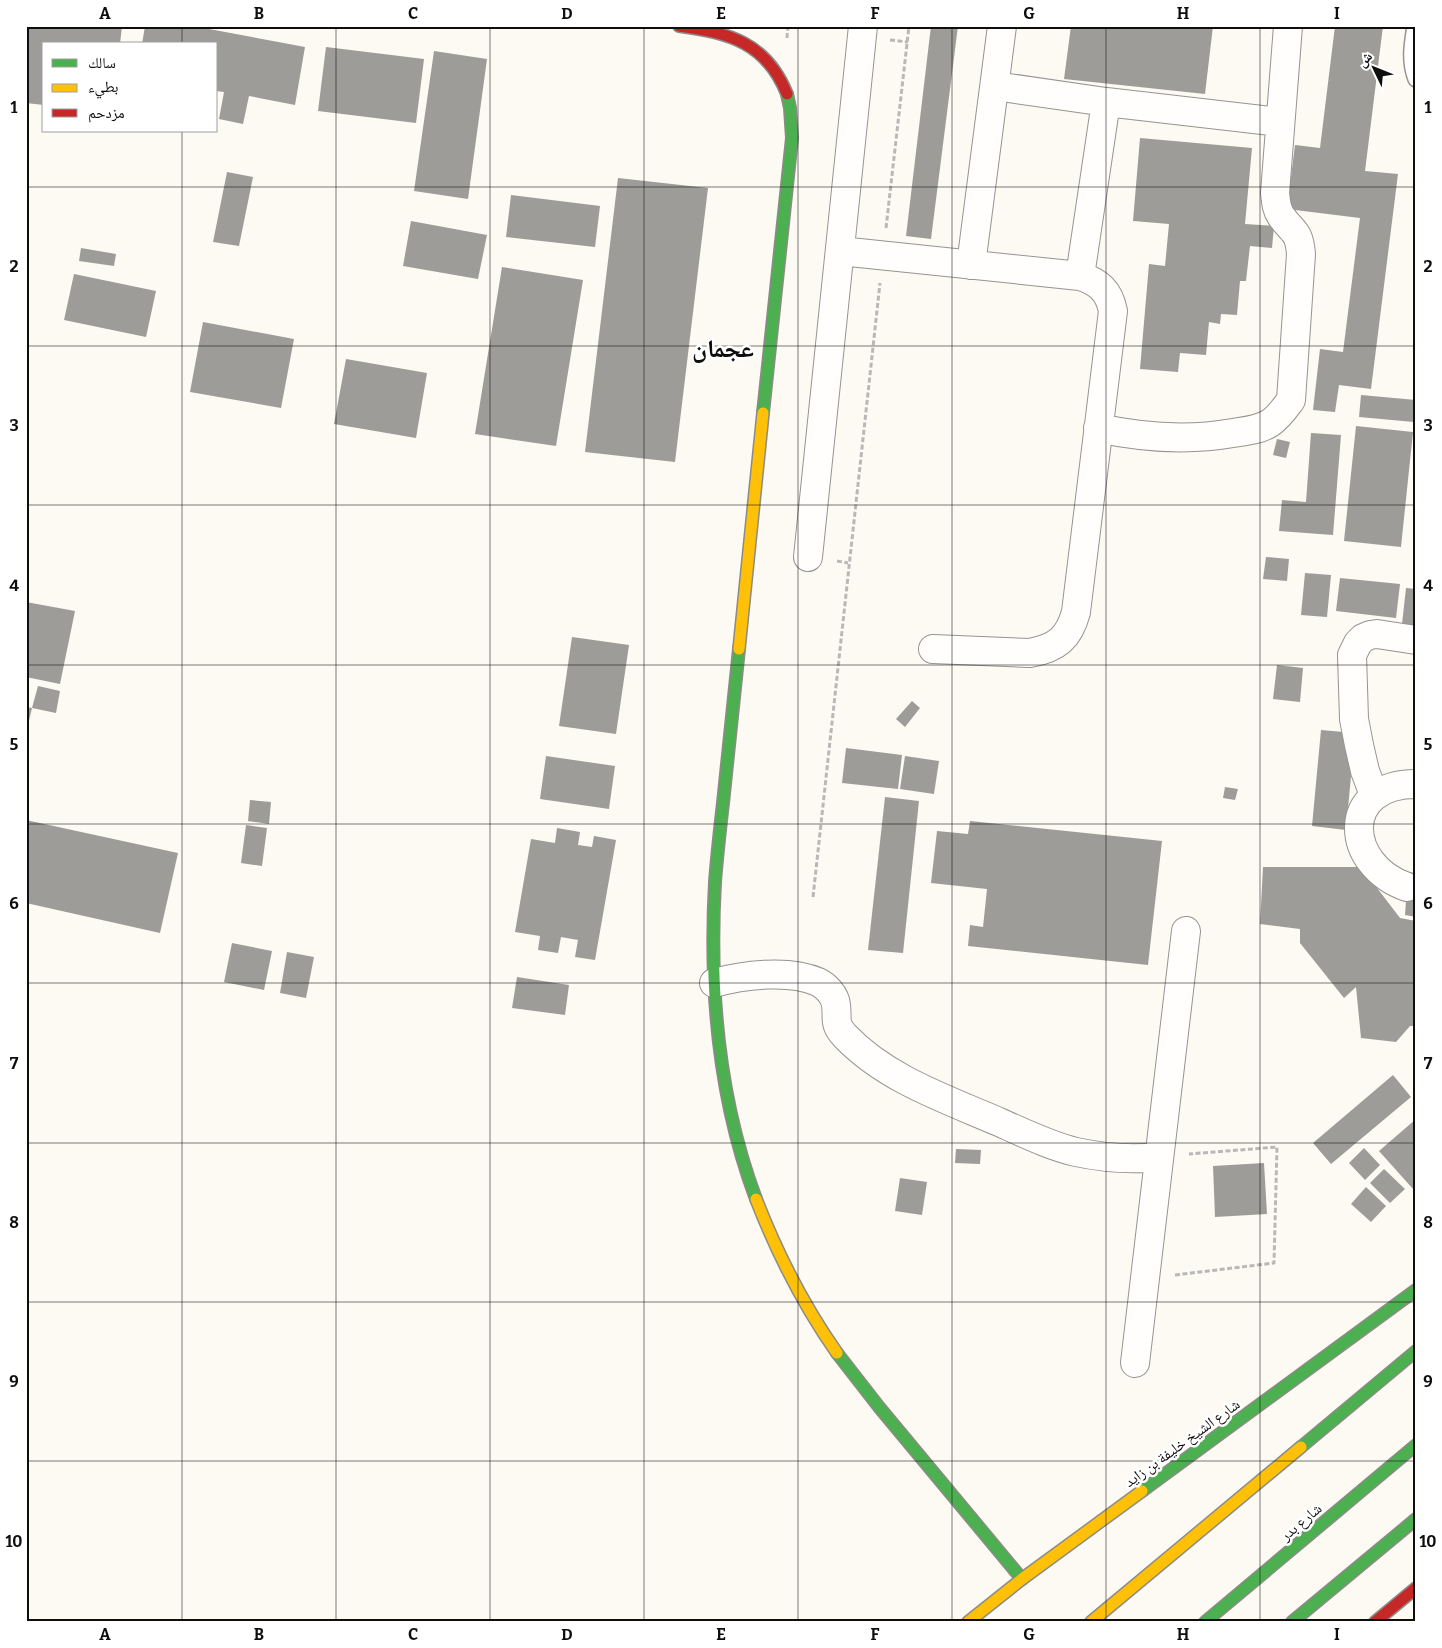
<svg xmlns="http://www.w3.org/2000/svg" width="1442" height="1648" font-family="Bitter,'Noto Naskh Arabic',serif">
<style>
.building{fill:#9e9c98}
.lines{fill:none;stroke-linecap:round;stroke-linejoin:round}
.lane-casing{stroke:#959491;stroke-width:18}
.street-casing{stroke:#959491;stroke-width:30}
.fast-casing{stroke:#8c8b87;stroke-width:14}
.slow-casing{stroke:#8c8b87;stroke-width:14}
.jam-casing{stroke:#8c8b87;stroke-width:14}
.path{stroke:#b8b8b6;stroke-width:3;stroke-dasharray:5 2.5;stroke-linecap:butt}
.lane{stroke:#fffefd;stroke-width:15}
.street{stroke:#fffefd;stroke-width:28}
.fast{stroke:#4caf50;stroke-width:11}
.slow{stroke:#ffc107;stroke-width:11}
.jam{stroke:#c62828;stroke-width:11}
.grid{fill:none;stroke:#0e0e0e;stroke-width:1;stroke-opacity:0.55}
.labels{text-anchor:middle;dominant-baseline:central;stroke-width:5;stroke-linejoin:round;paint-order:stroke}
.street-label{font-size:15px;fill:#0e0e0e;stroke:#fff}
.town-label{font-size:25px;font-weight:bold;fill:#0e0e0e;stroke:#fff}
.neatline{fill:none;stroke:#0e0e0e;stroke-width:2}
.grid-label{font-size:16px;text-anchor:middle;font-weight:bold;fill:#0e0e0e}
</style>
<rect width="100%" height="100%" fill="#fcfaf2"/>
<path class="building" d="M26,26H122L120,44H44V105L26,103Z
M145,26H193L305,47L295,105L249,96L243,124L219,119L224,92L216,91V44H142Z
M931,26H958L931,239L906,236Z
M1071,26H1213L1205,94L1064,79Z
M1335,26H1383L1365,171L1398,174L1371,389L1339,385L1335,412L1313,410L1320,349L1343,352L1360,218L1287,209L1295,145L1320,148Z
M326,47L424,59L416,123L318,111Z
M434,51L487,59L468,199L414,191Z
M1140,138L1252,148L1245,224L1274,226L1272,248L1250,246L1246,281H1240L1237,315L1221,314L1220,324L1209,322L1206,355L1180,353L1178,372L1140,369L1149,264L1165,266L1169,224L1133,221Z
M227,172L253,177L239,246L213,242Z
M618,178L708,188L675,462L585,452Z
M511,195L600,206L595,247L506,237Z
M411,221L487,235L478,279L403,266Z
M81,248L116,254L114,266L79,261Z
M502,267L583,280L556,446L475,434Z
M74,274L156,291L146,337L64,320Z
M203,322L294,339L281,408L190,392Z
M346,359L427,373L416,438L334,424Z
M1361,395L1416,400L1414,422L1359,417Z
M1356,426L1413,432L1401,547L1344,541Z
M1311,433L1341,435L1333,535L1279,531L1282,500L1306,502Z
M1277,439L1290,442L1286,458L1273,455Z
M1266,557L1289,559L1287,581L1263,579Z
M1305,573L1331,575L1327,617L1301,615Z
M1340,578L1400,584L1396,618L1336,611Z
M1406,588L1416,589V626L1402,624Z
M26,602L75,611L60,684L26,677Z
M572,637L629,645L616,734L559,726Z
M1277,665L1303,668L1300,702L1273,699Z
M38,686L60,691L56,713L32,708Z
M912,701L920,708L905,727L896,719Z
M26,707L32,708L27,729H26Z
M1321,730L1355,733L1346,830L1312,826Z
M846,748L902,755L898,789L842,783Z
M546,756L615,766L609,809L540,799Z
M905,756L939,761L934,794L900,789Z
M1225,787L1238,789L1235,800L1223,798Z
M885,797L919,801L903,953L868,950Z
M250,800L271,802L269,824L248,821Z
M26,820L178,853L160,933L26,903Z
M970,821L1162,841L1148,965L968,946L970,925L983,927L987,889L931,883L937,831L968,834Z
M246,825L267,828L262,866L241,863Z
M557,828L580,832L578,845L592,847L594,836L616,840L595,960L575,957L578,940L561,937L558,953L538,950L540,936L515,932L531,839L555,843Z
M1263,867H1361L1400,918L1416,921V1026H1410L1396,1042L1361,1038L1356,987L1344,998L1300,943V929L1260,924Z
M1408,872L1416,873V917L1405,915Z
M232,943L272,951L264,990L224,982Z
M287,952L314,957L306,998L280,993Z
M517,977L569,985L565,1015L512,1008Z
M1393,1075L1411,1097L1331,1164L1313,1143Z
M1416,1119V1187L1413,1189L1379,1151Z
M1364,1148L1380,1165L1365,1180L1349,1163Z
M956,1149L981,1150L980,1164L955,1163Z
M1264,1163L1267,1214L1215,1217L1213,1166Z
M1384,1169L1405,1189L1390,1203L1370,1183Z
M900,1178L927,1182L922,1215L895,1211Z
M1366,1187L1386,1206L1371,1222L1351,1204Z"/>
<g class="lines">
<defs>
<path id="lane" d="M1415,26C1412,45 1409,61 1416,79"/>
<path id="street" d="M995,86L1106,102L1280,122
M840,251L1080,276C1099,282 1109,291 1113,311L1076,612C1069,638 1057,648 1030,653L933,649
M971,265L1002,26
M1080,276L1106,102
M1098,428C1144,438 1187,441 1233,433C1246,431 1259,430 1270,423C1279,417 1285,408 1291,400L1301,254C1299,230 1293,233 1281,216C1276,209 1276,201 1275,193L1288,26
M808,557L863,26
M1374,795L1365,771L1359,745L1354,719L1352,655L1358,643L1363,638L1370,635L1377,634L1416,640
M1407,887C1344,865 1339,784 1416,784
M714,983C743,975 789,969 818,982C826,986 835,995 836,1005C838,1019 833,1023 845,1036C886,1079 946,1099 999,1122C1024,1133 1050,1146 1076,1152C1104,1158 1131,1160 1159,1157
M1135,1363L1186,931"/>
<path id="fast" d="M763,413L792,138L790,108L787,94
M739,649C734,700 728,752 723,803C720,829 717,856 715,882C709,989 718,1098 756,1199
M837,1353L879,1407L1022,1579
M1301,1447L1416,1351
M1142,1491L1416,1290
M1205,1622L1416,1445
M1292,1622L1416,1519"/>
<path id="slow" d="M739,649L763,413
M756,1199C777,1253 804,1306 837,1353
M968,1622L1022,1579L1142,1491
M1091,1622L1301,1447"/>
<path id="jam" d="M679,26C729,33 766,42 787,94
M1375,1622L1416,1588"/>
</defs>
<use href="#lane" class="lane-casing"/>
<use href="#street" class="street-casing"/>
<use href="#fast" class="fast-casing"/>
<use href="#slow" class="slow-casing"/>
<use href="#jam" class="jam-casing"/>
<path class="path" d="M787,38L788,26
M890,40L908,42
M886,228L909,26
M837,561L848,563
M813,897L880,283
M1175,1275L1274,1263L1277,1147L1189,1154"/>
<use href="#lane" class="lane"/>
<use href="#street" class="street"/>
<use href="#fast" class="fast"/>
<use href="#slow" class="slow"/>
<use href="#jam" class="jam"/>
</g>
<path class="grid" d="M182,26V44M336,26V1622M490,26V1622M644,26V1622M798,26V1622M952,26V1622M1106,26V1622M1260,26V1622M182,131V1622M26,187H1416M26,346H1416M26,505H1416M26,665H1416M26,824H1416M26,983H1416M26,1143H1416M26,1302H1416M26,1461H1416"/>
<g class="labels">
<g class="street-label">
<text transform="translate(1182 1443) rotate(-36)">شارع الشيخ خليفة بن زايد</text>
<text transform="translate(1301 1522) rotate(-40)">شارع بدر</text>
</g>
<g class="town-label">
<text x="723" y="349">عجمان</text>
</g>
</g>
<rect width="1442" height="1648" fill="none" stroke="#ffffff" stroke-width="55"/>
<rect x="42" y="42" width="175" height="90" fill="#ffffff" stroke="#9f9f9f"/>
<rect x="52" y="59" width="25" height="8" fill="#4caf50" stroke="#9f9f9f"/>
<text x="88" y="68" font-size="15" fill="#0e0e0e">سالك</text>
<rect x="52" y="84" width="25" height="8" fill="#ffc107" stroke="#9f9f9f"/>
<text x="88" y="92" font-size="15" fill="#0e0e0e">بطيء</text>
<rect x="52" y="109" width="25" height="8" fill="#c62828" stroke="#9f9f9f"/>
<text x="88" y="118" font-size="15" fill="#0e0e0e">مزدحم</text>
<g transform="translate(1374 68) rotate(313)" stroke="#ffffff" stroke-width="4" paint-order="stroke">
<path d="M0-4L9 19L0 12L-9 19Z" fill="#0e0e0e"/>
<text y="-8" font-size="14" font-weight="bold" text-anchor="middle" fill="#0e0e0e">ش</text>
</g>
<rect x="28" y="28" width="1386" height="1592" class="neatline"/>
<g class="grid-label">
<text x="105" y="19">A</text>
<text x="259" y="19">B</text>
<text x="413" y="19">C</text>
<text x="567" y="19">D</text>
<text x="721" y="19">E</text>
<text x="875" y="19">F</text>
<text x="1029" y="19">G</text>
<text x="1183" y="19">H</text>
<text x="1337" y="19">I</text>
<text x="14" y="113">1</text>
<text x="1428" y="113">1</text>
<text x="14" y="272">2</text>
<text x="1428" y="272">2</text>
<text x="14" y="431">3</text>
<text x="1428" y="431">3</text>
<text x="14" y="591">4</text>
<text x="1428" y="591">4</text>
<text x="14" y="750">5</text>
<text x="1428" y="750">5</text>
<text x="14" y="909">6</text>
<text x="1428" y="909">6</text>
<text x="14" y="1069">7</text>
<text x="1428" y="1069">7</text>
<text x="14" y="1228">8</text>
<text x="1428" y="1228">8</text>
<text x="14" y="1387">9</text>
<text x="1428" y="1387">9</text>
<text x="14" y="1547">10</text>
<text x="1428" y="1547">10</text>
<text x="105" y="1640">A</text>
<text x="259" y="1640">B</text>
<text x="413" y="1640">C</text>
<text x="567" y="1640">D</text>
<text x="721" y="1640">E</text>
<text x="875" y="1640">F</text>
<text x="1029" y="1640">G</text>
<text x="1183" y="1640">H</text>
<text x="1337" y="1640">I</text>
</g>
</svg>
